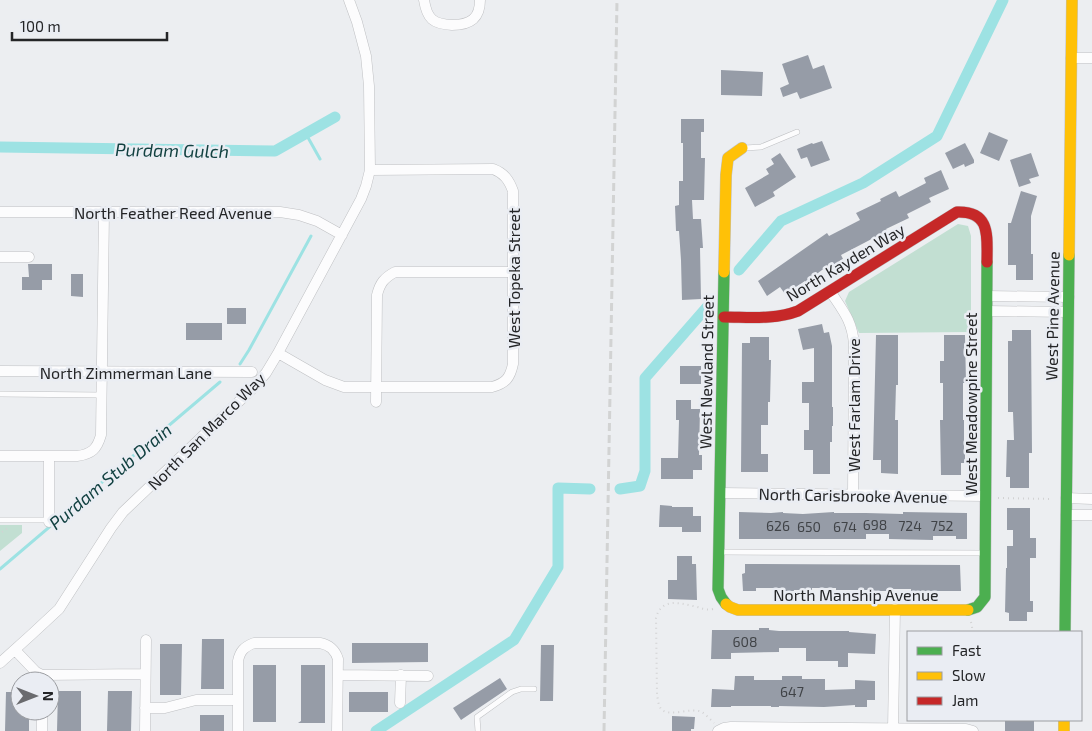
<svg xmlns="http://www.w3.org/2000/svg" width="1092" height="731" font-family="'Exo 2',sans-serif">
<style>
.green{fill:#c2dfd2}
.lines{fill:none;stroke-linecap:round;stroke-linejoin:round}
.stream{stroke:#9de2e3;stroke-width:3}
.canal{stroke:#9de2e3;stroke-width:11}
.building{fill:#969ca7}
.lane-casing{stroke:#bfc0c3;stroke-width:6}
.street-casing{stroke:#bfc0c3;stroke-width:11}
.fast-casing{stroke:#bfc0c3;stroke-width:12}
.slow-casing{stroke:#bfc0c3;stroke-width:12}
.jam-casing{stroke:#bfc0c3;stroke-width:12}
.path{stroke:#d2d2d3;stroke-width:2;stroke-dasharray:1 4;stroke-linecap:butt}
.lane{stroke:#fcfcfd;stroke-width:5}
.street{stroke:#fcfcfd;stroke-width:10}
.fast{stroke:#4caf50;stroke-width:11}
.slow{stroke:#ffc107;stroke-width:11}
.jam{stroke:#c62828;stroke-width:11}
.rail{stroke:#d2d3d3;stroke-width:3;stroke-dasharray:8 4;stroke-linecap:butt}
.labels{text-anchor:middle;dominant-baseline:central;stroke-width:5;stroke-linejoin:round;paint-order:stroke}
.number-label{font-size:14px;fill:#404347}
.street-label{font-size:16px;fill:#242527;stroke:#eaedf3}
.water-label{font-size:18px;font-style:italic;fill:#124141;stroke:#eaedf3}
</style>
<rect width="100%" height="100%" fill="#eceef1"/>
<path class="green" d="M958,224L968,226L971,236V332L859,333L845,301L849,292Z
M0,525H22V533L0,551Z"/>
<g class="lines">
<path class="stream" d="M306,134L320,159
M240,364L249,350L311,236
M0,569L220,382"/>
<path class="canal" d="M0,147L275,151L335,117
M739,270L781,221L863,183L937,136L1003,0
M620,489L640,486L645,471V378L707,307
M376,731L514,640L558,567V488L590,489"/>
</g>
<path class="building" d="M808,55L813,69L824,65L832,88L800,99L797,92L783,97L780,88L789,84L782,64Z
M721,70L763,72L762,96L721,95Z
M681,119H704V132H701V158H705L704,200H692L693,219H701L703,248H700L701,299L682,300L681,260L679,231H676L675,206L679,205V181H683V143H681Z
M989,132L1008,140L999,161L980,153Z
M822,141L830,160L811,167L807,157L801,159L797,149L812,143L813,144Z
M965,143L974,160V163L965,167L964,164L953,169L945,153Z
M780,153L796,177L773,192L775,196L755,207L745,188L769,174L766,169L774,164L771,159Z
M1031,153L1039,176L1029,179L1031,183L1019,187L1010,160Z
M941,170L949,189L929,198L931,202L907,214L909,218L886,229L887,231L841,255L843,259L827,269L826,267L806,282L805,281L785,294L780,287L767,296L758,281L827,233L829,236L860,220L856,213L881,201L880,199L896,191L899,197L926,183L924,178Z
M1021,191L1037,196L1031,216V254H1033V280H1016V265H1008V223H1011Z
M28,264H52V280H42V290H22V277H29Z
M71,274H83V297L71,296Z
M227,308H246V324H227Z
M186,323H222V340H186Z
M822,324L824,333L829,332L832,346V407H833V426H832V442H830V474H813V450H804V430H809V403H802V382H814V348L803,350L798,329Z
M1012,330H1031L1032,453H1029V488H1010V477H1006L1007,440H1014L1013,412H1008V341H1012Z
M876,335H898V385H896L895,420H898V474L881,473V460H873Z
M944,335H965L966,383H963V420H964V452H965V463H961V475H941L940,420H943V383H940V361H944Z
M750,337H769V360H771L770,402H768V425H761V454H768V472H741L742,343H750Z
M680,366H701V384H680Z
M676,400H691V409H700L699,455H702V470H693V479H661V458H678L679,420H676Z
M660,505L672,506V507H693V516H701V532H682V527H659Z
M1007,508H1030V538H1036V558H1030V601H1033V612H1027V621H1009V613L1005,612L1006,568H1007V546H1013V530H1007Z
M739,512L771,513L783,512V513L803,514L834,512V513H866L903,514V512L967,513V539H956V536H933V540L889,539V534H866V539H739Z
M677,556H692V564H696L697,600L668,599V580H677Z
M745,564L960,565L961,591H911V589H888V591H873V590H836V588H812V590H794V591H781V588H756V591H743L742,574L745,573Z
M759,628H769V630L779,631H849V632L876,634L875,654L848,653V667H838V661H806V648H779V652L731,653V659H711L712,630H759Z
M202,639H224V689H201Z
M352,643H428V662L352,663Z
M160,644H182L181,695H160Z
M541,645H554L553,701H540Z
M253,665H276V722H253Z
M301,665H325V723H298L301,721Z
M735,676H754V680H782V676H802V679H825V690L855,689V680L875,681V700H867V707H855V705L824,707L779,706V707H771V706H731V707H711L712,689L734,690Z
M500,678L507,689L461,720L453,708Z
M58,691H81V731H57Z
M108,691H132L131,731H107Z
M6,692H20V711H29V731H5Z
M349,692H388V712H349Z
M200,715H224V731H200Z
M672,716L695,717L694,729H691V731H672Z
M1005,721H1034V731H1005Z"/>
<g class="lines">
<defs>
<path id="lane" d="M745,148L761,147L797,132
M0,394L101,395
M0,520H49
M719,552L983,553
M478,731L477,717L512,692L521,689H534"/>
<path id="street" d="M424,0C427,19 433,24 452,25C470,25 480,19 480,0
M1071,58H1092
M0,212H280L299,215L317,221L342,235
M0,257H29
M830,291C843,311 852,320 854,344L853,495
M987,296L1069,297
M987,311L1068,312
M278,353L325,380L344,387H492C506,383 510,378 513,364V191C509,180 504,173 493,169L370,170
M0,371L252,372
M376,402L377,295C380,283 384,278 395,272H513
M0,456H77C92,454 97,449 101,435L104,212
M720,493L985,496
M1066,498L1092,499
M1066,515H1092
M49,522V456
M15,650L36,672L42,675L145,674
M0,663L31,635L59,609L111,528L123,512L251,390L266,373L278,353L361,199L366,186L370,170L369,86L366,56L357,22L349,0
M338,675L428,676
M400,703L401,675
M145,708H165L196,700H238
M893,729L895,609
M42,731V711
M145,731L146,640
M238,731V661C240,651 244,647 254,643H320C330,645 335,650 338,659L337,731
M718,731L724,728L731,727L966,729L973,731"/>
<path id="fast" d="M724,272L718,589L721,597L726,604
M968,610L977,607L985,597L987,262
M1065,632L1069,255"/>
<path id="slow" d="M1069,255L1072,0
M724,272L726,175L728,158L742,148
M726,604L730,607L738,610H968
M1064,720V731"/>
<path id="jam" d="M724,317C749,317 774,320 798,311L957,212C991,211 987,236 987,262"/>
</defs>
<use href="#lane" class="lane-casing"/>
<use href="#street" class="street-casing"/>
<use href="#fast" class="fast-casing"/>
<use href="#slow" class="slow-casing"/>
<use href="#jam" class="jam-casing"/>
<path class="path" d="M998,498L1053,499
M2,532L8,528
M713,609C705,611 700,607 693,606C677,602 661,599 656,618L657,695C658,699 658,706 662,710C671,717 691,707 702,712C706,715 710,719 714,723
M971,622L973,632"/>
<use href="#lane" class="lane"/>
<use href="#street" class="street"/>
<use href="#fast" class="fast"/>
<use href="#slow" class="slow"/>
<use href="#jam" class="jam"/>
<path class="rail" d="M604,731L617,0"/>
</g>
<g class="labels">
<g class="number-label">
<text x="875" y="524">698</text>
<text x="778" y="525">626</text>
<text x="910" y="525">724</text>
<text x="942" y="525">752</text>
<text x="809" y="526">650</text>
<text x="845" y="526">674</text>
<text x="745" y="641">608</text>
<text x="792" y="691">647</text>
</g>
<g class="street-label">
<text x="173" y="212">North Feather Reed Avenue</text>
<text transform="translate(845 262) rotate(-31)">North Kayden Way</text>
<text transform="translate(513 278) rotate(-90)">West Topeka Street</text>
<text transform="translate(1052 316) rotate(-89)">West Pine Avenue</text>
<text x="126" y="372">North Zimmerman Lane</text>
<text transform="translate(706 372) rotate(-89)">West Newland Street</text>
<text transform="translate(970 404) rotate(-90)">West Meadowpine Street</text>
<text transform="translate(853 405) rotate(-90)">West Farlam Drive</text>
<text transform="translate(206 431) rotate(-45)">North San Marco Way</text>
<text transform="translate(853 495) rotate(1)">North Carisbrooke Avenue</text>
<text x="856" y="594">North Manship Avenue</text>
</g>
<g class="water-label">
<text transform="translate(172 150) rotate(1)">Purdam Gulch</text>
<text transform="translate(110 476) rotate(-40)">Purdam Stub Drain</text>
</g>
</g>
<rect x="907" y="631" width="175" height="90" fill="#eaedf3" stroke="#9b9da1"/>
<rect x="917" y="647" width="25" height="8" fill="#4caf50" stroke="#9b9da1"/>
<text x="952" y="656" font-size="15" fill="#242527">Fast</text>
<rect x="917" y="672" width="25" height="8" fill="#ffc107" stroke="#9b9da1"/>
<text x="952" y="681" font-size="15" fill="#242527">Slow</text>
<rect x="917" y="697" width="25" height="8" fill="#c62828" stroke="#9b9da1"/>
<text x="952" y="706" font-size="15" fill="#242527">Jam</text>
<g transform="translate(35 696) rotate(90)"><circle r="24" fill="#eaedf3" stroke="#9b9da1"/>
<path d="M0-4L9 19L0 12L-9 19Z" fill="#6a6b6e"/>
<text y="-8" font-size="14" font-weight="bold" text-anchor="middle" fill="#242527">N</text>
</g>
<path d="M12 32v8h155v-8" fill="none" stroke="#242527" stroke-width="2.5"/>
<text x="20" y="32" font-size="15" fill="#242527" stroke="#eaedf3" stroke-width="4" paint-order="stroke">100 m</text>
</svg>
